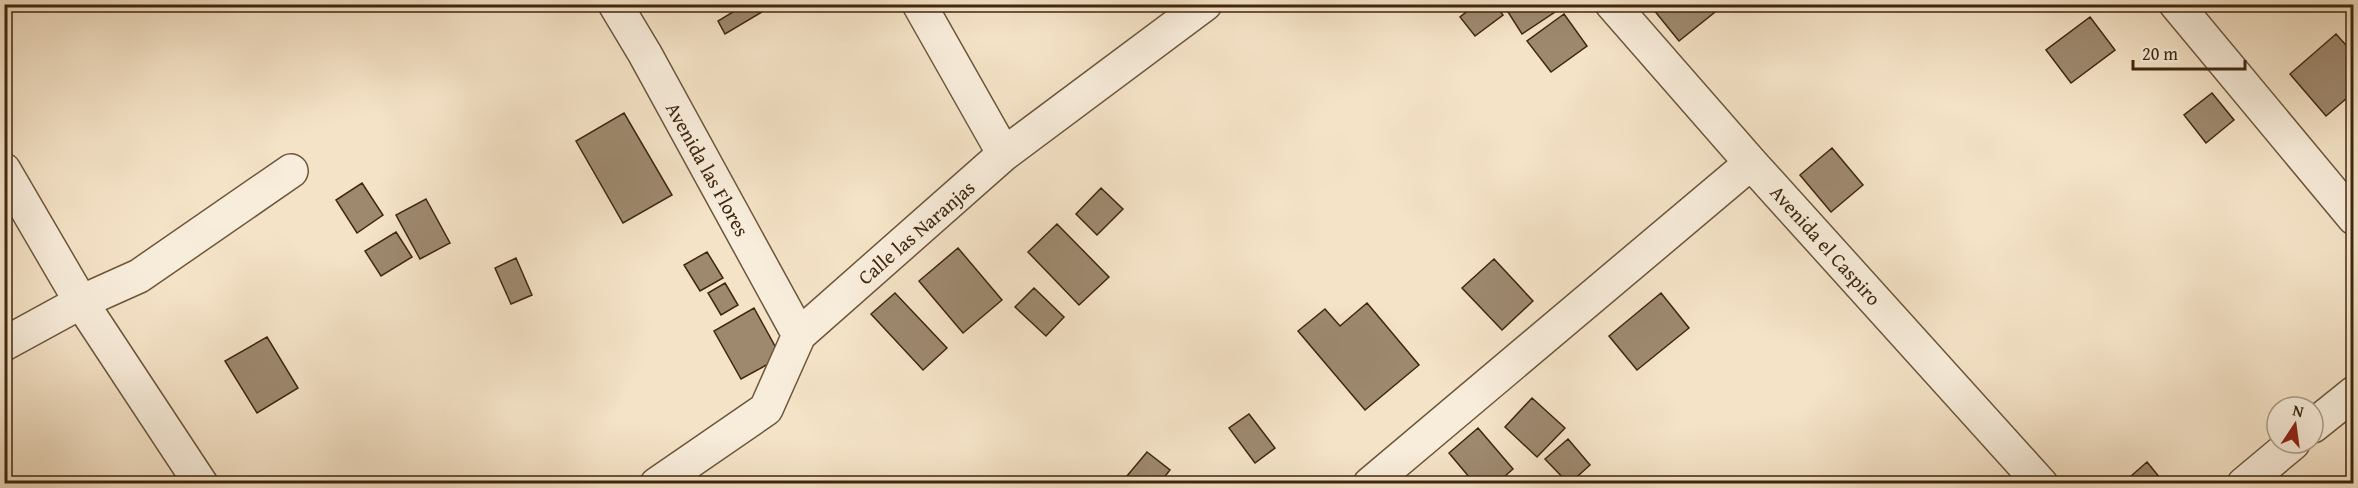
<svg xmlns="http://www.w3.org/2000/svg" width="2358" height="488" font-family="'Gentium Book Plus',serif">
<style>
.building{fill:#9e896f;stroke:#3f270f;stroke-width:1.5}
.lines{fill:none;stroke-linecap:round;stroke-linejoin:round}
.minor-casing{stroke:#6c563d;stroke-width:36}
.minor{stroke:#f8eddb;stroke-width:33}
.labels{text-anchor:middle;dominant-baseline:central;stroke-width:6;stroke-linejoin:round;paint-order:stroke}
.street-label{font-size:20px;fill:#3f270f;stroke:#f8eddb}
</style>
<rect width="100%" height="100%" fill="#f5e3c7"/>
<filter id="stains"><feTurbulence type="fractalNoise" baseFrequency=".00333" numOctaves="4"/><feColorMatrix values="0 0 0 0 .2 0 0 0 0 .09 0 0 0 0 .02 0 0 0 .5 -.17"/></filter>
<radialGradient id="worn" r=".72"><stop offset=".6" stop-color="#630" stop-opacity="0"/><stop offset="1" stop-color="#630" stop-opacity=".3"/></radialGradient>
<path class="building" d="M742,4H758L762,12L725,34L718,21L743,6Z
M1477,4H1495L1503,15L1475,36L1460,17Z
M1520,4H1550L1555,12L1522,34L1508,12Z
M1649,4H1718L1720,8L1679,41Z
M1564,14L1587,46L1551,72L1527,41Z
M2090,17L2115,50L2071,83L2046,50Z
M2336,34L2354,54V92L2326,116L2290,74Z
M2212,93L2234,120L2206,143L2184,115Z
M624,113L672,195L623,223L576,141Z
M1832,148L1863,185L1831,212L1800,175Z
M362,183L383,215L357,233L336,200Z
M1101,188L1123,209L1097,235L1076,214Z
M426,199L450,243L420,259L396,215Z
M1057,224L1109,277L1079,305L1028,252Z
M396,232L412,257L381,276L365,251Z
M958,248L1002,300L963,333L919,281Z
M707,252L723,278L700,291L684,265Z
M516,258L532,295L511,304L495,268Z
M1494,259L1533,301L1502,330L1462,288Z
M725,283L738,305L721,315L708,293Z
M1034,288L1064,317L1046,336L1015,307Z
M895,293L947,348L923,370L871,314Z
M1661,293L1689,328L1637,370L1609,336Z
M1367,303L1419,365L1365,410L1298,331L1325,309L1340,326Z
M754,308L781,357L741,379L714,331Z
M267,337L298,388L257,413L225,361Z
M1532,398L1565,428L1537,457L1505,427Z
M1249,414L1275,448L1255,463L1229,428Z
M1478,428L1513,469L1496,484H1475L1449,453Z
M1568,439L1590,465L1569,484L1545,459Z
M1147,452L1170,470L1159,484H1136L1127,476Z
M2147,462L2165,484H2122Z"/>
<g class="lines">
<defs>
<path id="minor" d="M615,4L645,54L799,335
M919,4L1004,154
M1612,4L1751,163L2041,484
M2176,4L2354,218
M4,170L81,302L201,484
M4,344L81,302L139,276L291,171
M2313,426L2354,393
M657,484L766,409L799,335L1004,154L1205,4
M1370,484L1751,163
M2244,484L2293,443"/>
</defs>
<use href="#minor" class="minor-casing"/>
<use href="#minor" class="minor"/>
</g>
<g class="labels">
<g class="street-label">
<text transform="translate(708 169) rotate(61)">Avenida las Flores</text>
<text transform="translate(916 232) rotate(-41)">Calle las Naranjas</text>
<text transform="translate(1826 245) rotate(48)">Avenida el Caspiro</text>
</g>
</g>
<rect width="2358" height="488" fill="none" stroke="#f5e3c7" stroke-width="24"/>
<rect x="6" y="6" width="2346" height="476" fill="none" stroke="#3f270f" stroke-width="3"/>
<rect x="12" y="12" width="2334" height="464" fill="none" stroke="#3f270f" stroke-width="1.5"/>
<g transform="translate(2295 425) rotate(13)"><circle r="28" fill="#f8eddb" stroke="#ae9e89" stroke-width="1.5"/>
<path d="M0-4.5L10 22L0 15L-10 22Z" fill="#8f2418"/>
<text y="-9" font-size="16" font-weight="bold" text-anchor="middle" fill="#3f270f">N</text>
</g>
<path d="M2133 60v9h112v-9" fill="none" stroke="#3f270f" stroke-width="3"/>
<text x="2142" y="60" font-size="18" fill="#3f270f" stroke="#f8eddb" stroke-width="4.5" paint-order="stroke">20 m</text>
<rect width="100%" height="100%" filter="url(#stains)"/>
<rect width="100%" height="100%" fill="url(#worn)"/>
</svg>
